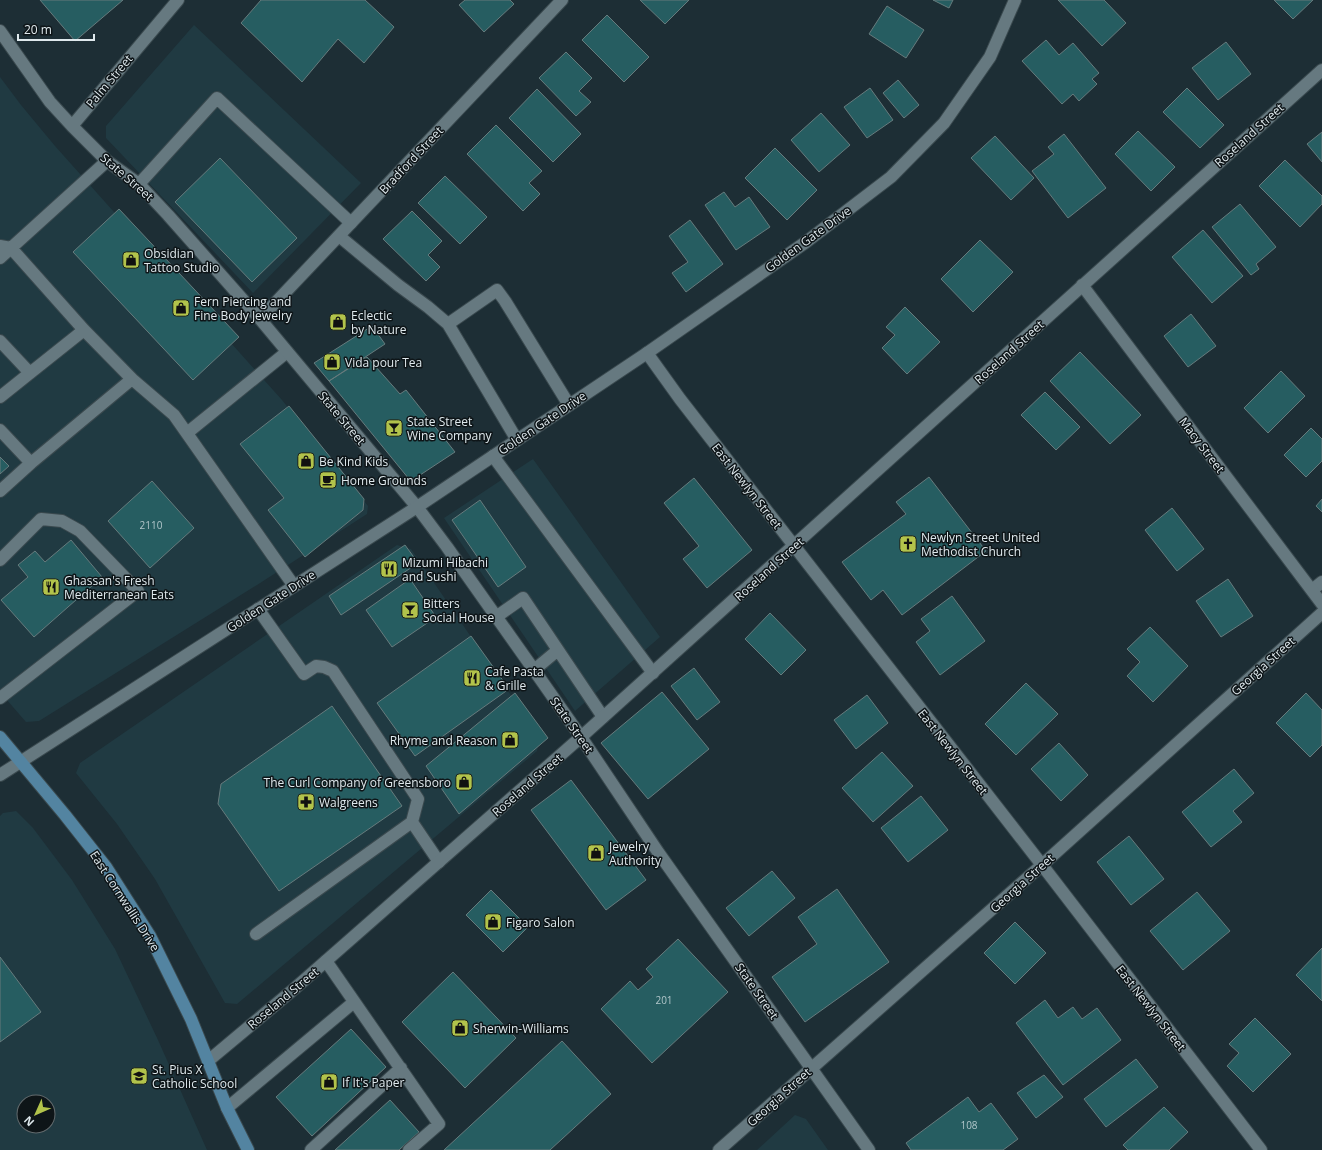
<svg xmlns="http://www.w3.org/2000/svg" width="1322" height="1150" font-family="'Open Sans',sans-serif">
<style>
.built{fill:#203a42;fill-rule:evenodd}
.building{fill:#265d61;stroke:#667b7d}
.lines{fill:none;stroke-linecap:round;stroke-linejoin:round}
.service-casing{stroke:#3a494e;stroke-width:14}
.minor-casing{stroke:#3a494e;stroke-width:14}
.tertiary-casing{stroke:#3a494e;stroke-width:14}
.secondary-casing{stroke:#3a494e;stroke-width:14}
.service{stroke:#667980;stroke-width:12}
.minor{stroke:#667980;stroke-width:12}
.tertiary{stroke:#667980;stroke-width:12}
.secondary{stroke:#5384a1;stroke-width:12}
.labels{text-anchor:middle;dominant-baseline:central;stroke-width:3;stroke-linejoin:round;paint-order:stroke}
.number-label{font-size:10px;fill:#b1c6ca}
.street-label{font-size:12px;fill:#dfe9ed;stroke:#0e1518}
.poi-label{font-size:12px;fill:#dfe9ed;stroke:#0e1518;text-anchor:start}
</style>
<rect width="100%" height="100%" fill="#1d2e35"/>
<path class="built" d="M194,25L361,183L253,293L106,138V126Z
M0,77L21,105L55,146L282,400L368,506L367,514L257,585L39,721L26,722L0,692Z
M533,459L660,637L575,711L444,518Z
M397,545L411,549L540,738L537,751L237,1004L225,1003L155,879L117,824L76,773L80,763Z
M16,811L33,828L72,880L115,949L158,1040L207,1150H0V816L3,813ZM24,1102H48V1126H24Z
M795,1115L806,1119L828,1150H757Z"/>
<path class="building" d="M40,0H123L75,41Z
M261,0H365L394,27L364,63L338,39L302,82L241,23Z
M465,0H510L514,4L484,32L459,5Z
M640,0H689L665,24Z
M933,0H953L949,8Z
M1058,0H1104L1126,23L1102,46Z
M1274,0H1313L1293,19Z
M887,6L924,30L906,58L869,34Z
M607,15L649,57L624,82L582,40Z
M1046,40L1059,55L1073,43L1099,73L1092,79L1097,84L1079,101L1073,94L1062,104L1022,61Z
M1226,42L1251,74L1218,100L1192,68Z
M566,52L592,78L579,91L591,102L576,116L539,78Z
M898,80L919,105L904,118L883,93Z
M870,88L893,120L867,138L844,107Z
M1187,88L1224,125L1200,148L1163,112Z
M537,89L581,134L553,162L509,118Z
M821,113L850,145L819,172L791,140Z
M496,125L542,171L529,183L540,194L523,211L467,154Z
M1138,131L1175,167L1151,191L1115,154Z
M1322,132V162L1307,144Z
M1064,134L1106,188L1068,218L1032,171L1054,154L1048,147Z
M995,136L1034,178L1011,200L971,158Z
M775,148L817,190L787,220L745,178Z
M220,158L297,238L252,282L175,202Z
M1285,160L1322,196V204L1300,227L1259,186Z
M445,176L487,217L460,244L418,203Z
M724,192L735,207L749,197L770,227L736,250L705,205Z
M1240,204L1276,247L1256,264L1259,269L1251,275L1212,227Z
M119,209L239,337L193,380L73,252Z
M412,211L442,241L428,255L440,267L426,281L383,239Z
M690,220L723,264L686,292L672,273L688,262L669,236Z
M1203,230L1243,276L1212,303L1172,257Z
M980,240L1013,272L973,312L941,279Z
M905,307L940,342L907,374L882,348L895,335L886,327Z
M1191,314L1216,346L1188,367L1164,336Z
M372,326L385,344L329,381L314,363Z
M1080,352L1141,415L1110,444L1050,381Z
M367,357L400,394L406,390L455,452L414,479H409L329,381Z
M1281,371L1305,396L1268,433L1244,408Z
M1045,392L1080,427L1056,450L1021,415Z
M289,406L364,499L363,510L305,557L268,510L284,498L240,444Z
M1311,428L1322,439V461L1306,477L1284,455Z
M0,457L9,466L0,474Z
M929,477L986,551L902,615L883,590L871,600L842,562L906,514L896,502Z
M694,478L752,550L707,588L683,559L699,546L664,503Z
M152,481L194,528L150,568L108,521Z
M1322,499V512L1316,506Z
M480,500L526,567L498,587L452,520Z
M1172,508L1204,549L1177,571L1145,530Z
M71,540L102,577L34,637L1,600L28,577L18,565L35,551L45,562Z
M405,545L418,563L341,615L329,596Z
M410,579L436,617L392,647L366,610Z
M1228,579L1253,616L1221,637L1196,601Z
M952,596L985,641L940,675L916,642L930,631L921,619Z
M770,613L806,650L781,675L745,639Z
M1150,627L1188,666L1153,702L1127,676L1140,662L1127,649Z
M471,636L509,689L415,756L377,703Z
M694,668L720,702L697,720L671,686Z
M1026,683L1058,714L1016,755L985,724Z
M662,692L709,749L648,799L601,743Z
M515,693L548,738L459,814L426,766Z
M1306,693L1322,710V745L1310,757L1276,723Z
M867,695L888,723L856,749L834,720Z
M332,706L402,806L279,891L218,804L221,784Z
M1059,743L1088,775L1061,801L1031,769Z
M882,752L913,786L873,822L842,788Z
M1234,769L1254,793L1233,811L1242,822L1211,847L1182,812Z
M571,780L646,880L606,910L531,810Z
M921,796L948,830L908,862L881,828Z
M1129,836L1164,879L1131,905L1097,862Z
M772,871L795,898L749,936L726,908Z
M837,889L889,962L805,1022L772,977L817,944L798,917Z
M491,890L528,927L503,952L466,915Z
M1197,892L1230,931L1183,970L1150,931Z
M1015,922L1046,953L1015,984L984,953Z
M678,939L728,992L652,1063L601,1009L630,981L638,990L653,977L646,969Z
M1322,948V1001L1296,975Z
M0,957L41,1012L0,1042Z
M453,972L516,1038L465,1088L402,1022Z
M1045,1000L1058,1018L1073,1007L1082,1019L1097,1008L1121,1040L1063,1085L1016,1023Z
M1255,1018L1291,1054L1253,1092L1227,1066L1239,1053L1229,1044Z
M351,1029L386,1067L312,1136L276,1097Z
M562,1041L611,1094L550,1150H444Z
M1136,1059L1158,1087L1106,1127L1084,1099Z
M1044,1075L1063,1097L1036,1118L1017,1093Z
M968,1097L979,1112L991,1103L1018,1139L1003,1150H911L906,1143Z
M390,1100L419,1132L399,1150H335Z
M1164,1107L1188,1132L1169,1150H1128L1123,1145Z"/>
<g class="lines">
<defs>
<path id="service" d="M139,184L217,98L351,223
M339,236L398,285L428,307L448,324L517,440
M0,246L11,248L107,161
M0,258L11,248L84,330L132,379L31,463L0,491
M448,324L497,290L505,301L569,405
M0,341L30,373L0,397
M30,373L84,330
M132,379L174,415L294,586
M0,430L31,463
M187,433L287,352
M493,456L653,673
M0,560L41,519L62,521L80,531L138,591L0,698
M1312,590L1322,582
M496,617L523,598L603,717
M534,670L558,650
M412,822L439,862
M256,934L412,822L418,799L333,671L324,667L316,666L304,674L258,609
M326,961L439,1124L409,1150
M227,1108L354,1002
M311,1150L401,1068"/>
<path id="minor" d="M0,31L50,102L72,126L107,161L139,184L168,215L260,319L417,507L447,547L534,670L581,737L658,852L869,1150
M72,126L178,0
M1082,285L1322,604
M260,319L562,0
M647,353L680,399L1042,865L1261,1150
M208,1061L294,989L581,737L1322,70
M719,1150L1042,865L1322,613"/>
<path id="tertiary" d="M0,775L417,507L517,440L647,353L806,242L891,177L944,123L990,57L1015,0"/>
<path id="secondary" d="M0,737L65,815L106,867L150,936L191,1019L227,1108L248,1150"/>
</defs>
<use href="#service" class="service-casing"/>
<use href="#minor" class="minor-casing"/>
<use href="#tertiary" class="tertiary-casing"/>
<use href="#secondary" class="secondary-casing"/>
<use href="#service" class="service"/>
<use href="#minor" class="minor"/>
<use href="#tertiary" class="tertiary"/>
<use href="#secondary" class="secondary"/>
</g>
<defs>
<symbol id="shop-square" viewBox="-11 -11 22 22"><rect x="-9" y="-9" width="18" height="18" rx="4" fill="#b2c34b" stroke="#0e1518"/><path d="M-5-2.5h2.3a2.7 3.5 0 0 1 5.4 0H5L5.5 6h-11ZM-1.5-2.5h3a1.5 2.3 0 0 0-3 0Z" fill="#111"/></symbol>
<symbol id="bar-square" viewBox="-11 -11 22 22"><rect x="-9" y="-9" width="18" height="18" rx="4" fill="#b2c34b" stroke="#0e1518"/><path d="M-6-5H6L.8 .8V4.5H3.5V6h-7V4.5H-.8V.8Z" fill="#111"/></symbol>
<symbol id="cafe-square" viewBox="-11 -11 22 22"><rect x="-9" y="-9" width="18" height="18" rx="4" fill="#b2c34b" stroke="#0e1518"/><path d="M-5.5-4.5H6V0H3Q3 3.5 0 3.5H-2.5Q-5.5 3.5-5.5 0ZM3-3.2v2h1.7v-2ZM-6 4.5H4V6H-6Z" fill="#111"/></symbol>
<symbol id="church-square" viewBox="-11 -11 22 22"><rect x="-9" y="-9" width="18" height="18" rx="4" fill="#b2c34b" stroke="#0e1518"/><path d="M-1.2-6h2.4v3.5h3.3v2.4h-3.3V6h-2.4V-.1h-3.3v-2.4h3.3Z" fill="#111"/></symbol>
<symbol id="restaurant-square" viewBox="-11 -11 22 22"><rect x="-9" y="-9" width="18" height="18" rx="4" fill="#b2c34b" stroke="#0e1518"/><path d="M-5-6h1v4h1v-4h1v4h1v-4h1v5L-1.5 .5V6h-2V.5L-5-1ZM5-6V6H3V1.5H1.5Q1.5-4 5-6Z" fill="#111"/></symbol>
<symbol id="pharmacy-square" viewBox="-11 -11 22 22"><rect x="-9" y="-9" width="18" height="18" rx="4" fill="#b2c34b" stroke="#0e1518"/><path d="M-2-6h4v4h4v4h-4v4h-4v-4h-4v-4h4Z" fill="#111"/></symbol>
<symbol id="school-square" viewBox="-11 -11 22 22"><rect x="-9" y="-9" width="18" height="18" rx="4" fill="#b2c34b" stroke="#0e1518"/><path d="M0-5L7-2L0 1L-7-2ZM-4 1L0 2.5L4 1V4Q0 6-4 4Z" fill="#111"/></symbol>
</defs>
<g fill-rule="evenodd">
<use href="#shop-square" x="121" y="250" width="20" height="20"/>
<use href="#shop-square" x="171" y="298" width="20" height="20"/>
<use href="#shop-square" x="328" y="312" width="20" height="20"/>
<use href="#shop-square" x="322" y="352" width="20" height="20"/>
<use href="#bar-square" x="384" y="418" width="20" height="20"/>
<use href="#shop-square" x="296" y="451" width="20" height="20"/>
<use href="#cafe-square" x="318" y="470" width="20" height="20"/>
<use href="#church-square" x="898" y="534" width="20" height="20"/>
<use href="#restaurant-square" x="379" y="559" width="20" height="20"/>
<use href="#restaurant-square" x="41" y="577" width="20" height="20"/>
<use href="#bar-square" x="400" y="600" width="20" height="20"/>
<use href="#restaurant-square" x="462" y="668" width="20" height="20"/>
<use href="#shop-square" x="500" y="730" width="20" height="20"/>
<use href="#shop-square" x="454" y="772" width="20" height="20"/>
<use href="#pharmacy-square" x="296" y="792" width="20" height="20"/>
<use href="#shop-square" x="586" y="843" width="20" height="20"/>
<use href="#shop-square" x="483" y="912" width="20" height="20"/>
<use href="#shop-square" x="450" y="1018" width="20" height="20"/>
<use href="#school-square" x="129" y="1066" width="20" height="20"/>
<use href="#shop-square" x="319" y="1072" width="20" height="20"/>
</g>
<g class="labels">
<g class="number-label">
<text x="151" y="525">2110</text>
<text x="664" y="1000">201</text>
<text x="969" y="1125">108</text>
</g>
<g class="street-label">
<text transform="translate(109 81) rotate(-50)">Palm Street</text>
<text transform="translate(1249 135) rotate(-42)">Roseland Street</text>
<text transform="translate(411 160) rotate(-47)">Bradford Street</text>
<text transform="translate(127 177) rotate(41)">State Street</text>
<text transform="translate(808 239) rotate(-36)">Golden Gate Drive</text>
<text transform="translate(1009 352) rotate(-42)">Roseland Street</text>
<text transform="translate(342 418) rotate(50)">State Street</text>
<text transform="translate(542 423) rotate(-34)">Golden Gate Drive</text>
<text transform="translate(1202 445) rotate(53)">Macy Street</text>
<text transform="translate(747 486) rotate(52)">East Newlyn Street</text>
<text transform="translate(769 569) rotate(-42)">Roseland Street</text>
<text transform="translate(271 601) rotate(-33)">Golden Gate Drive</text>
<text transform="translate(1263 666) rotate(-42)">Georgia Street</text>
<text transform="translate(572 725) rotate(55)">State Street</text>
<text transform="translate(953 752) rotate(52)">East Newlyn Street</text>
<text transform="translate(527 785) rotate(-41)">Roseland Street</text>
<text transform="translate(1022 883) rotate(-42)">Georgia Street</text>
<text transform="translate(125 901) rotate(57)">East Cornwallis Drive</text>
<text transform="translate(757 991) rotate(55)">State Street</text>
<text transform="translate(283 998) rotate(-40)">Roseland Street</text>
<text transform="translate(1151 1008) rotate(52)">East Newlyn Street</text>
<text transform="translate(779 1097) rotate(-42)">Georgia Street</text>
</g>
<g class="poi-label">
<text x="144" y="253">Obsidian<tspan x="144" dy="14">Tattoo Studio</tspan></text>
<text x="194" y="301">Fern Piercing and<tspan x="194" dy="14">Fine Body Jewelry</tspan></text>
<text x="351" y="315">Eclectic<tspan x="351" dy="14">by Nature</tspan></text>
<text x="345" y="362">Vida pour Tea</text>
<text x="407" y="421">State Street<tspan x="407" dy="14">Wine Company</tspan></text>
<text x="319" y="461">Be Kind Kids</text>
<text x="341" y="480">Home Grounds</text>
<text x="921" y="537">Newlyn Street United<tspan x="921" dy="14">Methodist Church</tspan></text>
<text x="402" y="562">Mizumi Hibachi<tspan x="402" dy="14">and Sushi</tspan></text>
<text x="64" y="580">Ghassan's Fresh<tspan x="64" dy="14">Mediterranean Eats</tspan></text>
<text x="423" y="603">Bitters<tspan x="423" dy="14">Social House</tspan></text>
<text x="485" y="671">Cafe Pasta<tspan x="485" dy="14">&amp; Grille</tspan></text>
<text x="497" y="740" text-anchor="end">Rhyme and Reason</text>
<text x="451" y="782" text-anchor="end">The Curl Company of Greensboro</text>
<text x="319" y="802">Walgreens</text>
<text x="609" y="846">Jewelry<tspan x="609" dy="14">Authority</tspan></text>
<text x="506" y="922">Figaro Salon</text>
<text x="473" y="1028">Sherwin-Williams</text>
<text x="152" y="1069">St. Pius X<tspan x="152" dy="14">Catholic School</tspan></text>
<text x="342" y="1082">If It's Paper</text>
</g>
</g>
<g transform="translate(36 1114) rotate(225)"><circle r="19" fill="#0e1518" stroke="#626a6d"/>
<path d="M0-3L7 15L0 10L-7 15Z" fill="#b2c34b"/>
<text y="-6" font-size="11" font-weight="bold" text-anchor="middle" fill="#dfe9ed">N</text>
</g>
<path d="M18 34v6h76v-6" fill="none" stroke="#dfe9ed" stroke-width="2"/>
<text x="24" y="34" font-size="12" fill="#dfe9ed" stroke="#0e1518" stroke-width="3" paint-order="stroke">20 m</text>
</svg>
